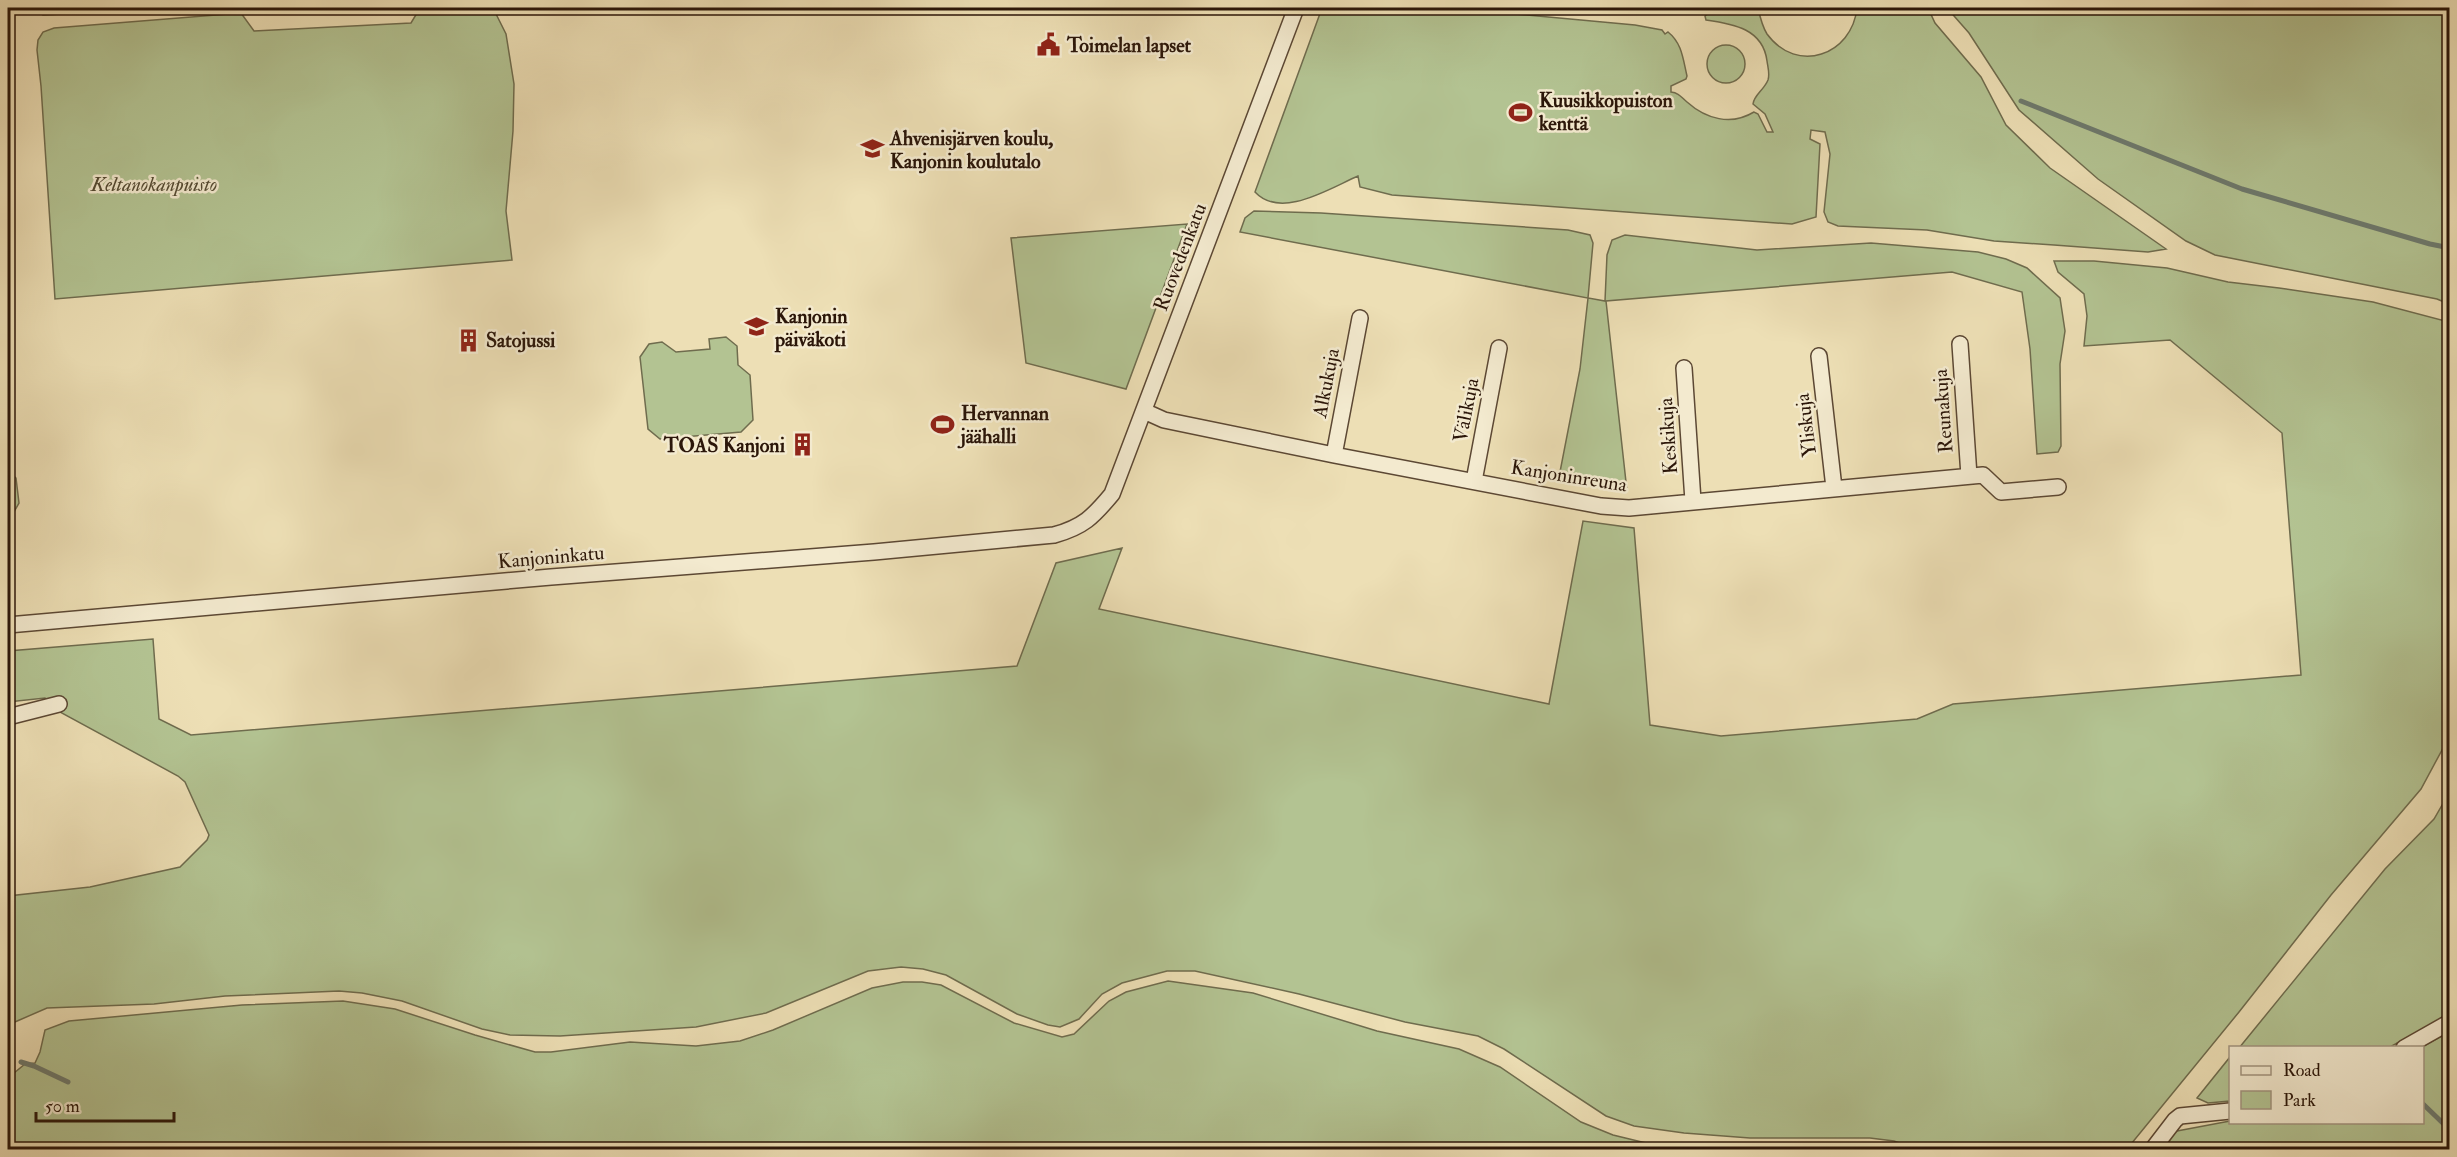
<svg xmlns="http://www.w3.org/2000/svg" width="2457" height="1157" font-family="'IM FELL Double Pica',serif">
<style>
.green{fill:#b3c392;stroke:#6f6c4e;stroke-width:1.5}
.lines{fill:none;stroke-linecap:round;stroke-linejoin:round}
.stream{stroke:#6e7a6e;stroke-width:5}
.street-casing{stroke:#5c4834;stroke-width:18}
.street{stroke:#f3eacf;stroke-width:15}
.labels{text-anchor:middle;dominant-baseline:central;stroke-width:5;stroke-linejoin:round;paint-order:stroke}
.poi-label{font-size:20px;font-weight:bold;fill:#2b1609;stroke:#f3eacf;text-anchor:start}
.park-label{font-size:20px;font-style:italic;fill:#544a32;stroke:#f3eacf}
.street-label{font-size:20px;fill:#2b1609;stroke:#f3eacf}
</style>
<rect width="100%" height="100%" fill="#eddfb5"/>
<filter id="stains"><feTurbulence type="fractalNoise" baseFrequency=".00333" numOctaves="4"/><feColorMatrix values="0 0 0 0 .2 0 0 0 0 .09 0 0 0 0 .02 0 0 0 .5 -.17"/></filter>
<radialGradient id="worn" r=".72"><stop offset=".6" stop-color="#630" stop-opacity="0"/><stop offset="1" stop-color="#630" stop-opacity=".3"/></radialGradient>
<path class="green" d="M36,8H167V9L43,15L37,12Z
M420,8H493L506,34L514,84L513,131L506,211L512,260L55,299L41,86L37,50L38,40L43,32L54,28L241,13L254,31L411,23Z
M1322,8H1450L1635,25L1662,30L1665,34L1668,32C1682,43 1683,59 1687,76L1686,79L1671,86V92C1679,93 1681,97 1687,102C1706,119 1731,126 1754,112L1758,114L1767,132H1773L1765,114L1753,104C1754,95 1764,90 1768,80C1770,74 1768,68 1767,61C1763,29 1734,24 1706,20L1705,16L1717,8H1758C1760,17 1762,26 1767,34C1797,75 1852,55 1857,8H1928L1935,23L1981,77L2006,125L2050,168L2166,249L2148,252L2054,245L1994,241L1927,230L1838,226L1828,222L1824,212L1830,154L1825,132L1811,130L1810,139L1820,144L1816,217L1792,224L1392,195L1360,187L1358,176C1330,188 1281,220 1255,192Z
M1565,8H1692L1672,14Z
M1947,8H2449V304L2437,299L2215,255L2186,241L2098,179L2019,110L1969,33Z
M1707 64a19 19 0 1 1 38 0a19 19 0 1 1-38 0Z
M1254,211L1321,213L1568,230L1590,235L1593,243L1588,298L1605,301L1607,255L1612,240L1625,235L1757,250L1871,243L1978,252L2006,259L2027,268L2060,298L2065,331L2060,364L2061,446L2058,452L2037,454L2030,349L2022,292L1952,272L1606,301L1627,491L1559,477L1580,369L1588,298L1240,232L1245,218Z
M1187,224L1126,389L1026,363L1011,238Z
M2054,261H2094L2167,268L2228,282L2279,288L2373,302L2449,322V737L2421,789L2331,895L2239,1012L2127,1149L1918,1150L1894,1141L1870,1138H1750L1684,1133L1634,1126L1606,1116L1504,1049L1478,1036L1405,1022L1299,994L1195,971H1167L1122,983L1102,994L1079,1019L1060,1027L1048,1025L1017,1014L946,975L923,969L901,967L868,971L766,1013L696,1027L560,1036L510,1035L482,1029L402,1001L362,993L339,991L225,996L154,1004L47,1008L8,1025V896L90,887L180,867L207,840L209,835L185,782L178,776L58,711L45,698L8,702V651L153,639L159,719L191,735L1017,666L1056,563L1122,548L1099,609L1549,704L1583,521L1634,528L1650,725L1721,736L1917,719L1953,704L2301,675L2282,433L2170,340L2084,346L2087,316L2084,294L2058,272Z
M726,337L737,346L738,365L750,375L753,420L741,432L660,439L648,429L640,357L649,344L662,342L676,352L710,349L709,339Z
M8,470L16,478L19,503L10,519H8Z
M2449,793V1015L2390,1047L2239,1048L2385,869L2434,819Z
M1168,981L1253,993L1377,1031L1459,1049L1500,1067L1581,1122L1613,1135L1650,1144L1688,1149H8V1078L25,1064L35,1063L40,1052L45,1030L69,1021L242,1005L343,1001L395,1009L475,1035L535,1052H551L630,1042L696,1046L740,1041L773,1030L872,988L903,982H922L941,985L1014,1023L1062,1037L1074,1034L1109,1001L1126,992Z
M2449,1032V1149L2160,1150L2172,1133L2177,1131L2230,1121L2422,1122V1047Z
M2230,1057V1101L2208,1103L2197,1098Z"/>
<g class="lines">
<path class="stream" d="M2021,101L2242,189L2430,244L2450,248
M21,1062L34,1066L68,1082
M2422,1103L2450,1130"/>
<defs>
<path id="street" d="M1960,344L1969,476
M1819,356L1834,488
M1684,368L1693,501
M1144,411L1164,420L1334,455L1601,506L1629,508L1983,475L2001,492L2058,487
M1334,455L1360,318
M1474,481L1499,348
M8,625L551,577L874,552L1054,535C1083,527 1093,517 1112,494L1296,8
M8,717L59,704
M2404,1048L2450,1022
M2152,1150L2175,1120L2180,1116L2230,1111"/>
</defs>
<use href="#street" class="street-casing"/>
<use href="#street" class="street"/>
</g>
<defs>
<symbol id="civic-bare" viewBox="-9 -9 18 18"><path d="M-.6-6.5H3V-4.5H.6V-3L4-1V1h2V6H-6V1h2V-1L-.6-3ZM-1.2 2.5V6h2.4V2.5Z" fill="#8f2418" stroke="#f3eacf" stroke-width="2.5" paint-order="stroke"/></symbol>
<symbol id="stadium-bare" viewBox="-9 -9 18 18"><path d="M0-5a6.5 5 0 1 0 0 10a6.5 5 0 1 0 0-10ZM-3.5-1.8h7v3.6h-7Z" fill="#8f2418" stroke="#f3eacf" stroke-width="2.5" paint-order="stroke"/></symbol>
<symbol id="school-bare" viewBox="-9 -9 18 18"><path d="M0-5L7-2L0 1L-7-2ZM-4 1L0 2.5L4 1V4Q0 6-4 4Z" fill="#8f2418" stroke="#f3eacf" stroke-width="2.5" paint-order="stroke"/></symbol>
<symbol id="building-bare" viewBox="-9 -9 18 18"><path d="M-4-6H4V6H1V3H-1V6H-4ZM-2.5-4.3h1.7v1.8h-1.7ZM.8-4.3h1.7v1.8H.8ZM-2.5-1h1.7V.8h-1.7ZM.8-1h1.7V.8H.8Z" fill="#8f2418" stroke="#f3eacf" stroke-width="2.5" paint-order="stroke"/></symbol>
</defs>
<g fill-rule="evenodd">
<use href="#civic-bare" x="1032" y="28" width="33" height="33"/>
<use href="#stadium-bare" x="1504" y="96" width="33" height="33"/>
<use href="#school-bare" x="856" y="132" width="33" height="33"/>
<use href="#school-bare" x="740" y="310" width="33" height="33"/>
<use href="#building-bare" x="452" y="324" width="33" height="33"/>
<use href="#stadium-bare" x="926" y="408" width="33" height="33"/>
<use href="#building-bare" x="786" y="428" width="33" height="33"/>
</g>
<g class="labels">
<g class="poi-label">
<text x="1067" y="45">Toimelan lapset</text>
<text x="1539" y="100">Kuusikkopuiston<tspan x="1539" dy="23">kenttä</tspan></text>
<text x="890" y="138">Ahvenisjärven koulu,<tspan x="890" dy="23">Kanjonin koulutalo</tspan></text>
<text x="775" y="316">Kanjonin<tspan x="775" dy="23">päiväkoti</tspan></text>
<text x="486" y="340">Satojussi</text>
<text x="961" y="413">Hervannan<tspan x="961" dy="23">jäähalli</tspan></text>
<text x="785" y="445" text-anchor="end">TOAS Kanjoni</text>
</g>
<g class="park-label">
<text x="154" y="184">Keltanokanpuisto</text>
</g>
<g class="street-label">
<text transform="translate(1180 257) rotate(-69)">Ruovedenkatu</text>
<text transform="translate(1326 383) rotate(-79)">Alkukuja</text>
<text transform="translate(1466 410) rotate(-79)">Välikuja</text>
<text transform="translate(1943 411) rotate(-94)">Reunakuja</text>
<text transform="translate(1806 425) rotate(-97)">Yliskuja</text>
<text transform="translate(1668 436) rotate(-94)">Keskikuja</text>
<text transform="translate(1569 476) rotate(9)">Kanjoninreuna</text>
<text transform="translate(551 557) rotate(-5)">Kanjoninkatu</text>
</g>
</g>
<rect width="2457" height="1157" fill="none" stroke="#eddfb5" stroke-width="30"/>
<rect x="9" y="9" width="2439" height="1139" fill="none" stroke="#2b1609" stroke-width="3"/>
<rect x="15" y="15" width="2427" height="1127" fill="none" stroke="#2b1609" stroke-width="1.5"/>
<rect x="2229" y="1046" width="195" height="78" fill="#f3eacf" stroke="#a39580" stroke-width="1.5"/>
<rect x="2241" y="1066" width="30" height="9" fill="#f3eacf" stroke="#a39580" stroke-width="1.5"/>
<text x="2283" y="1076" font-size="18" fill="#2b1609">Road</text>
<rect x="2241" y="1091" width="30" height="18" fill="#b3c392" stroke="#a39580" stroke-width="1.5"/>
<text x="2283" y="1106" font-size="18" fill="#2b1609">Park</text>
<path d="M36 1112v9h138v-9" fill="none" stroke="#2b1609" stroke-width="3"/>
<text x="45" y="1112" font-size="18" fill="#2b1609" stroke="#f3eacf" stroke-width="4.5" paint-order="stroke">50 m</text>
<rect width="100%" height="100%" filter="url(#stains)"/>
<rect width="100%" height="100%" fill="url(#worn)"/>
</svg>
